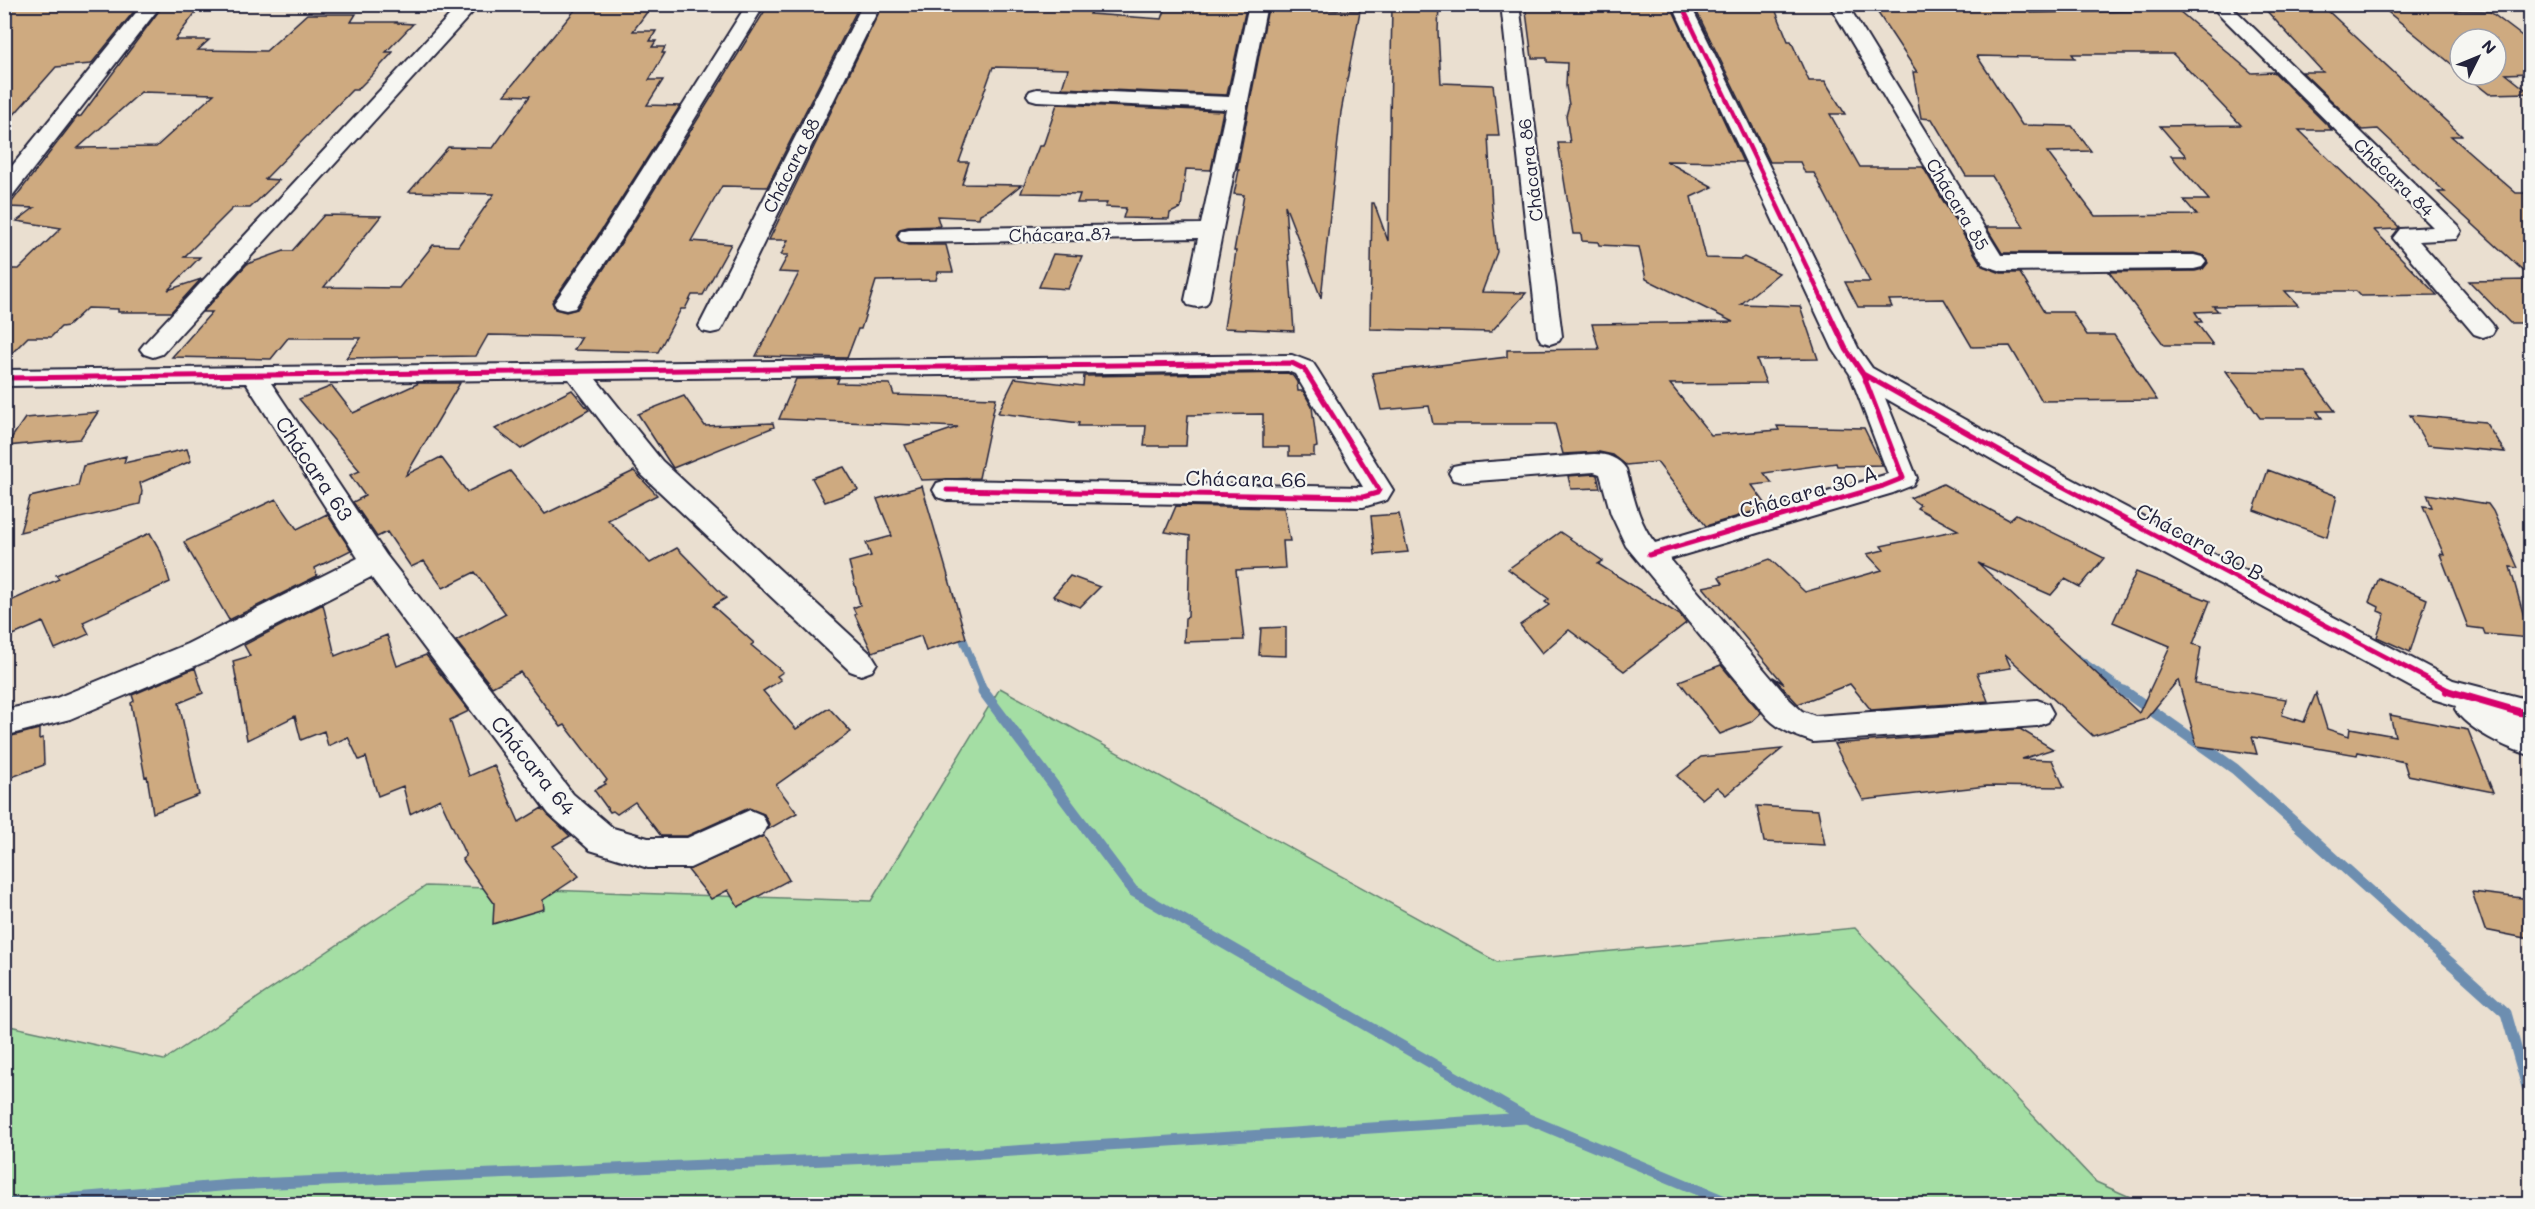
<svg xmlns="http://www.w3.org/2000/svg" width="2535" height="1209" font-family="Mali,sans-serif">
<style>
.green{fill:#a4dea4;stroke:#638070;stroke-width:1.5}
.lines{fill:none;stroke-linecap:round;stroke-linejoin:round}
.stream-far1{stroke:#6d8eb0;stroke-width:8}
.stream{stroke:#6d8eb0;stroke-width:11}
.building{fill:#ceaa80;stroke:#22223b;stroke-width:1.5;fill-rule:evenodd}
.street-casing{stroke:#22223b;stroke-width:4}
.street{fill:#f6f6f2;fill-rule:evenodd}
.cycleway-far2-casing{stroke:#f6f6f2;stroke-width:7}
.cycleway-far1-casing{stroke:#f6f6f2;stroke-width:9}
.cycleway-casing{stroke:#f6f6f2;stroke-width:11}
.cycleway-far2{stroke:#d6006c;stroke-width:4.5}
.cycleway-far1{stroke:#d6006c;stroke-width:5}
.cycleway{stroke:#d6006c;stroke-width:8}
.labels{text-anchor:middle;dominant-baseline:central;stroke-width:4.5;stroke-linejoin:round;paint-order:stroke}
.far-street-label{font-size:18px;fill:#22223b;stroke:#f6f6f2}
.street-label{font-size:21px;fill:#22223b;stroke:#f6f6f2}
</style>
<rect width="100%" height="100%" fill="#eadfd0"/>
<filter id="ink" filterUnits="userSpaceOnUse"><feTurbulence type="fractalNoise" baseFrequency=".0167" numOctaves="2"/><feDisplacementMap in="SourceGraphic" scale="12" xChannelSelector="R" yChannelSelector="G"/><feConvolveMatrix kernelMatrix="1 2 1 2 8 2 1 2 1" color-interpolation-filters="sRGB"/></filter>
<g filter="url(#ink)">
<path class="green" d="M1000,688L1497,962L1855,928L2096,1182L2146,1204H5V1025L164,1060L426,886L871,901Z"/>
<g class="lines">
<path class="stream-far1" d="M959,629L984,692
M2077,658L2126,692"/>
<path class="stream" d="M983,691L1133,891L1525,1117
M2124,691L2235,769L2506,1013L2530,1097
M4,1204L232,1185L968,1154L1526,1118L1732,1204"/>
</g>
<path class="building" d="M4,4H140L91,64L56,67L4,126Z
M164,4H202L175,40H209L198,50L266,51L307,14H356L351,22H398L396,23L413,24L386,52H393L373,74L357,90H352L265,179L279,180L250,208H233L184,257H200L168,290L201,279L171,312H118V309L87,308L68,326L61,327L51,337H28L4,361V269H19L61,228L17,221L34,208L8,207L77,117L81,116ZM141,92L214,94L156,147L78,148Z
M580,4H653L633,31H656L650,41H656L652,47H665L662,53H665L649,80H663L647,105L680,106L597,237L552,302L555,309L566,312L577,309L623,240L769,4H860L767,187L722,186L691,241L731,244L703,295H692L685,309H681L658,352L574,350L582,337L488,335L476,356L346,358L361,338H288L271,359L172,357L212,312H203L247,264L284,251H292L324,215L381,216L324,287L399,288L433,245L458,246L494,194L409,192L448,147L493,148L530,96L504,95Z
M883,4H1094L1090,14L1162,19L1167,4H1242V8H1246L1227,95L1062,88L1068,69L993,67L959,162H969L962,184L1021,185L992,208L980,214L979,218L937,216L940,226L908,227L900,229L896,235L899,242L908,245H946L953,272H938L936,280L876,281L861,329H858L847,358L756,356L799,273L779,272L788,255H781L788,240H769Z
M1392,4H1439L1438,32L1441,83L1493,85L1499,136H1488L1492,207L1497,252L1482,292L1526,293L1491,332L1370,329L1372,203H1374L1388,241Z
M1525,4H1670L1743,162L1666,161L1713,187L1691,197L1706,258L1741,259L1744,257L1779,273L1741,304L1800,306L1818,359L1757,360L1766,383L1670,384L1711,435L1779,430L1777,426L1864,428L1882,465L1837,466L1836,463L1764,473L1772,483L1752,485L1768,507L1706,526L1657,462L1626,465L1613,455L1599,452L1563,454L1555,424H1433L1429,406L1381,410L1372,373L1507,357V350L1599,349L1592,324L1733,322L1646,279L1639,247L1599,245L1598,242L1582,241L1581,234H1573L1558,143H1570L1566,116L1569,105L1566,86L1567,63L1547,62V58H1532Z
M1693,4H1773L1788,41H1791L1809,81H1825L1845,114H1830L1860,167H1923L1982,266L2001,273H2020L2044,312H2072L2087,335H2114L2157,400L2042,401L2010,346L1972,347L1944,299L1889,300L1892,307H1858L1845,282H1870L1814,173H1805L1800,162H1770Z
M1872,4L2025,5L2031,13L2131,11L2126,5H2172L2252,73L2274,72L2332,130H2299L2399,227L2397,229L2374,230L2437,295L2361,296L2356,291H2285L2298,305L2213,306L2218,311L2195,312L2202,322H2196L2213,345H2164L2109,272L2195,271L2203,269L2208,263L2204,256L2194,253H2002L1986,227H2024L1992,176H1966L1932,119L1921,118L1913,72H1917ZM2072,54H2173L2241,125L2160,126L2186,156H2171L2209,200H2184L2197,215L2095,216L2047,152L2091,151L2072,126L2022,125L1977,56L2075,58Z
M1268,8L1360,11L1341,112L1321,298L1285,205L1294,331L1224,328L1236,251H1234L1244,195L1234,194L1239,170H1237Z
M2264,8L2327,10L2462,136H2451L2516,193H2530V277L2438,192H2445L2378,129L2362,130L2302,72H2323Z
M2383,8L2489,11L2530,42V73L2506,74L2530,93L2489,94L2465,75H2496V39H2460V71Z
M1057,104L1223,111L1211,170L1186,169L1181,208L1170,213L1169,219L1123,218L1126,208L1105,207L1107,203H1077L1080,194L1021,193L1039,146H1043Z
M1053,254L1082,256L1068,289L1039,287Z
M2530,280V323H2510L2469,281Z
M2226,371L2306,372L2335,411H2317L2322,418H2260Z
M1288,373L1293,376L1297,382L1298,391H1303L1312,407L1317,447L1314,448V456H1289V447H1263V414L1188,415L1186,446H1144L1146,426H1078L1079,423L998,413L1015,378L1083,386L1084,376Z
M839,378L837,383L890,384L894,395L996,398L979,478L921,480L905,445L958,427L779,419L796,379Z
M419,383H460L406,475L441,457L467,492L510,471L545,514L634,471L657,495L608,520L650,563L677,548L726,598L713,606L754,643L751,645L783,672L777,676L781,680L763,691L796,729L829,708L851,732L776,785L797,813L767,830L769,824L764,814L749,808L687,836H661L635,802L617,814L613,811L610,812L594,790L606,784L604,782L607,780L565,725L561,727L520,672L492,687L456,641L506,614L475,572L443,588L424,561L411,567L387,532L377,537L353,502L365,496L350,475L360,471L299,399L332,386L353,413Z
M572,390L589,410L521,449L495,429Z
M684,396L705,426L773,423L774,427L673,468L638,414Z
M98,412L80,439L6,446L25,418Z
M2410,415L2485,422L2505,452L2427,445Z
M187,449L191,461L140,483L142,491L140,504L20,532L30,497L78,486L83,466L126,456L124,463Z
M844,467L858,490L825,502L812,478Z
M2268,470L2337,496L2327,537L2254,510Z
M1594,474L1597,475L1600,488L1571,489L1568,476Z
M1943,484L2009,520L2016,514L2104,558L2080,587L2065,579L2051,595L1978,563L2139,713L2170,646L2113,622L2136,572L2210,601L2193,644L2201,647L2195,684L2286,699L2282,715L2304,722L2316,693L2327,729L2349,736L2350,728L2395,736L2390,715L2468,730L2493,792L2408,775L2404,762L2358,752L2357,755L2252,737L2257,754L2197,746L2178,680L2146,719L2093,736L2005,654L2011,668L1977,673L1988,701L1871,710L1850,684L1798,704L1773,677L1784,684L1703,587L1723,583L1719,577L1770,559L1805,592L1882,570L1867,554L1884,550L1881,546L1958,530L1917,508L1920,505L1910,498Z
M922,486L966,638L926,651L921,636L872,652L855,615L856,614L853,608L860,605L849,562L871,556L866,543L892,536L877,499Z
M2427,494L2488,504L2493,511L2518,568L2510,567L2530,638L2485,634L2483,629L2468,627L2440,554L2444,555L2423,506L2432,507Z
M276,499L297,529L327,514L351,550L315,568L317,576L229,620L184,542Z
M1176,506L1284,508L1290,541H1283L1285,568L1236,570L1244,640L1184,642L1185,618L1188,617L1190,536L1165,532Z
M1399,514L1408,552L1375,555L1371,516Z
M1560,532L1603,561L1598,564L1680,615L1686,623L1624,671L1569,630L1542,653L1520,625L1549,605L1545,602L1549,599L1508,569Z
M150,533L161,552L170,582L83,622L89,634L55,649L43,622L4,639V604L59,579L56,575Z
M1070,576L1100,587L1080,607L1053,596Z
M2379,578L2427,599L2410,652L2377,637L2385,614L2378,611L2379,607L2369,602Z
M323,604L335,656L387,635L397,666L426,655L469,711L450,720L469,776L494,765L519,822L542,808L570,836L553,846L579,876L543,900L544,909L493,924L494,903L462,859L466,856L440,799L410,814L403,786L378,796L366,757L359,760L348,737L328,746L324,731L301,740L295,716L247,740L233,661L250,656L244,645Z
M1286,627V656L1259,655L1261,628Z
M1721,665L1761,713L1751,722L1720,734L1679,681Z
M195,668L203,693L179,703L199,795L153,813L147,776L145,777L131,703L134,701L132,695Z
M39,729V739L43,738L44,765L4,780V738Z
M2020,729L2053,749L2022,759L2052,760L2064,787L1987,786L1863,800L1834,744Z
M1782,749L1726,795L1717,787L1702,799L1677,776L1701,757Z
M1757,806L1818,810L1825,845L1764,842Z
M764,836L789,880L738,907L728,890L711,899L688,870Z
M2472,892L2530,899V939L2485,930Z"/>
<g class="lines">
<defs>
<path id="street" d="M143,4H162L12,196L4,197V176Z
M460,4H480L162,354L153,357L144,354L140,349L144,344Z
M747,4H765L621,239L578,303L575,308L566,310L557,308L554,303L599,238Z
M863,4H881L723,326L720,331L711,333L702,331L699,326Z
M1249,4H1267L1209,300L1206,305L1197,307L1188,305L1185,300L1198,238L909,243L901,241L898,236L901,231L909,229L1201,224L1226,109L1037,101L1030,99L1027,95L1030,91L1037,89L1229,97Z
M1501,4H1519L1562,336L1559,341L1550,344L1541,341L1538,336Z
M1672,4H1690L1858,348L1872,368L2055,470L2453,680L2530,700V726L2526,725L2530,728V755C2508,749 2466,729 2455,709L2456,706L2433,699L2035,484L1885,398L1917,478L1913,485L1893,493L1670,559L1790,700L1802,711L1815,716L2037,700L2048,704L2053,713L2048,722L2037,726L1813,742C1796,736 1781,731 1768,718L1626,546L1611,514L1600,474L1594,472L1463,482L1453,480L1449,473L1453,466L1463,464L1594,454C1607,454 1619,458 1626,469C1633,494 1638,522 1655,543L1888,474L1850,374L1833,349Z
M1829,4H1847L2001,255H2194L2202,257L2206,262L2202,267L2194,269L2002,271L1984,265Z
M2209,4H2229L2458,226L2461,231L2456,239L2419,241L2492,324L2495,329L2492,334L2483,337L2474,334L2393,238L2400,229L2433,227Z
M1292,355L1313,363L1317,369L1393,490L1387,500L1363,507L947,500L937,497L933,490L937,483L947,480L1363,487L1295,374L1288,371L596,379L662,461L872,655L877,663L872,671L861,675L850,671L642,475L569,379L271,383L386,555L573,794L613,828L648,838H687L750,810L762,815L767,825L762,835L690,868H648L590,850L549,814L371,577L209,660L70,719L4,736V710L54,699L187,644L358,558L246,383L4,386V370Z"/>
</defs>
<use href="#street" class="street-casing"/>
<use href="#street" class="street"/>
<defs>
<path id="cycleway-far2" d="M1681,4L1822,299"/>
<path id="cycleway-far1" d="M1863,374L2045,477L2452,692
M4,378L1292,363L1304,369L1379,490L1377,493L1363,497L947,490
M1649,555L1883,486L1903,478L1863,374L1846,349L1822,298"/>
<path id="cycleway" d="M2447,691L2519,712L2530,713"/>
</defs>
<use href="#cycleway-far2" class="cycleway-far2-casing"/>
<use href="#cycleway-far1" class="cycleway-far1-casing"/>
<use href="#cycleway" class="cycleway-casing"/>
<use href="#cycleway-far2" class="cycleway-far2"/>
<use href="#cycleway-far1" class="cycleway-far1"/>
<use href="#cycleway" class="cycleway"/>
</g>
</g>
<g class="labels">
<g class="far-street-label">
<text transform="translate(791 165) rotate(-63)">Chácara 88</text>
<text transform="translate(1530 170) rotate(-97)">Chácara 86</text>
<text transform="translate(2394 177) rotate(44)">Chácara 84</text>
<text transform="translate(1958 204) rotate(59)">Chácara 85</text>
<text transform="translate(1060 234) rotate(-1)">Chácara 87</text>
</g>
<g class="street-label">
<text transform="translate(315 468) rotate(56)">Chácara 63</text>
<text transform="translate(1246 478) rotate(1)">Chácara 66</text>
<text transform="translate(1808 491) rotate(-16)">Chácara 30 A</text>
<text transform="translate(2200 541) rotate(28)">Chácara 30 B</text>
<text transform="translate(534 765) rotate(51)">Chácara 64</text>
</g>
</g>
<rect width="2535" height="1209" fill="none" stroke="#f6f6f2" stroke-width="24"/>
<rect x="12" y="12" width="2511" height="1185" fill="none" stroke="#22223b" stroke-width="2" filter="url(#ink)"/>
<g transform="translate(2478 57) rotate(47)"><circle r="28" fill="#f6f6f2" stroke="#a1a1a9" stroke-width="1.5"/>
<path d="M0-4.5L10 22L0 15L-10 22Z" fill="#22223b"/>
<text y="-9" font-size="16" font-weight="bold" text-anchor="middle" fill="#22223b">N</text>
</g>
</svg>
